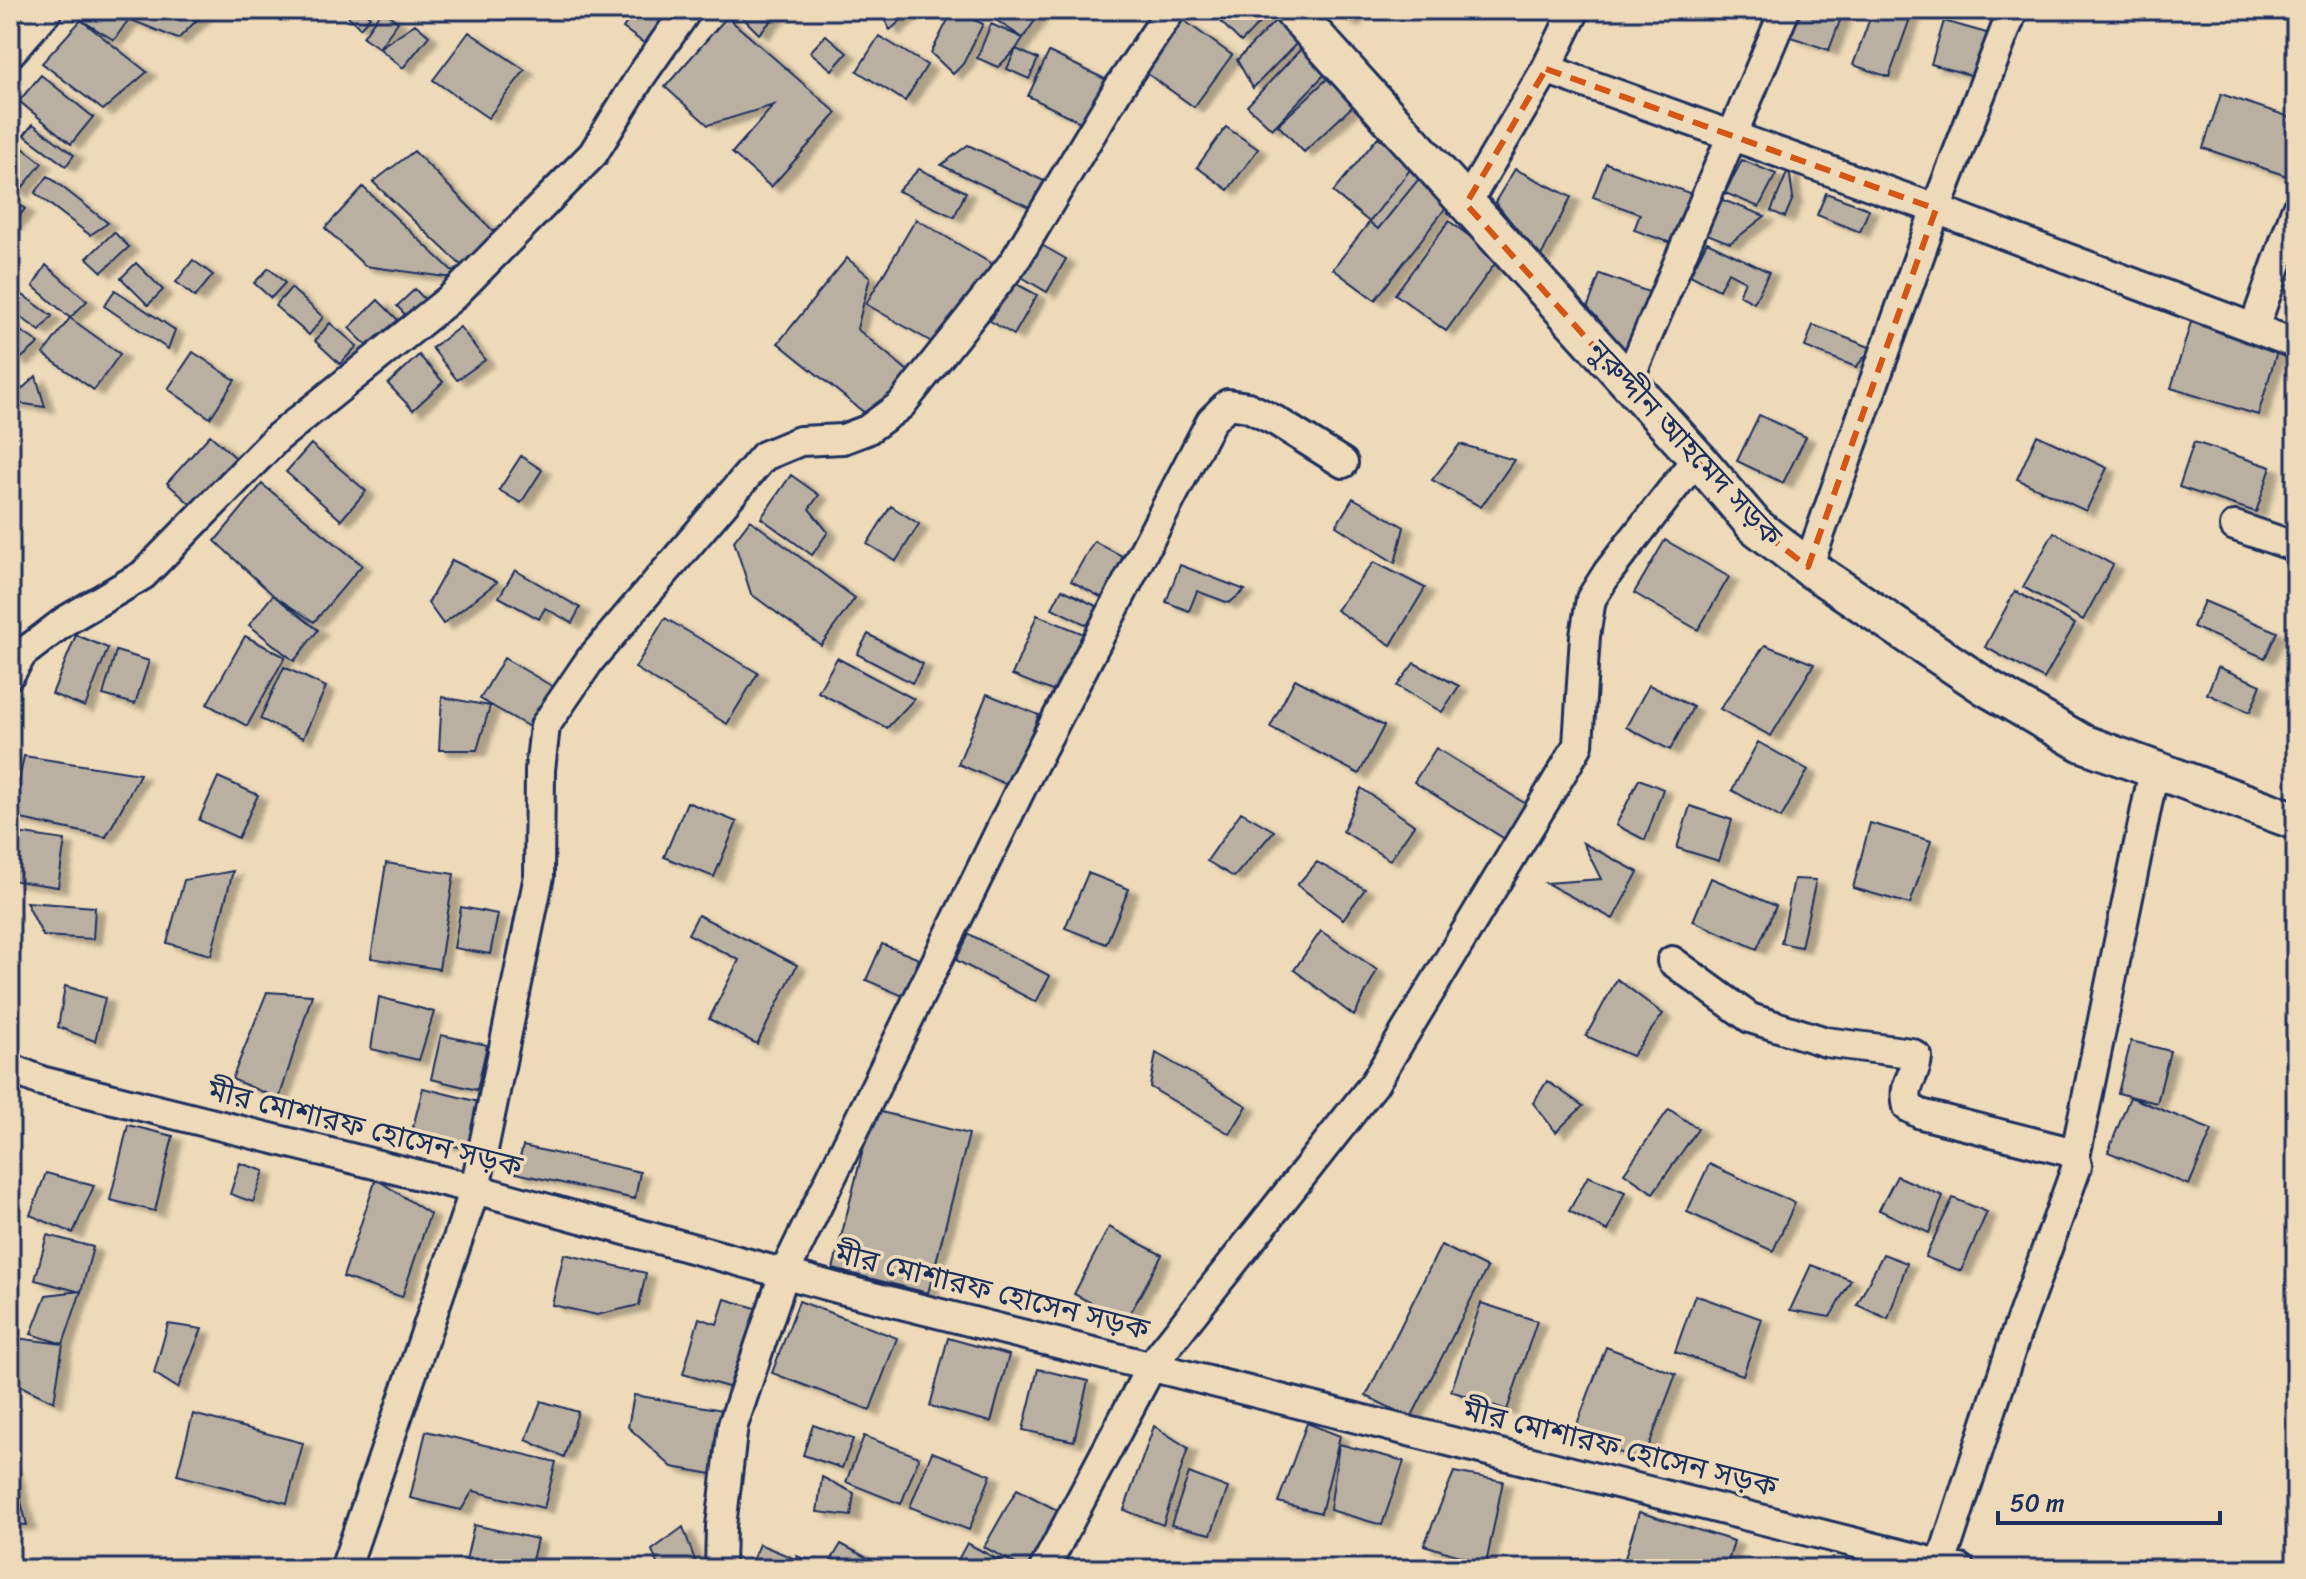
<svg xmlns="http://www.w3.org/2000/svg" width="2306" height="1579" font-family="Sriracha,'Noto Sans Bengali',sans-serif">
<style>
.building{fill:#bab0a2;stroke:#1b2f5e;stroke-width:2;filter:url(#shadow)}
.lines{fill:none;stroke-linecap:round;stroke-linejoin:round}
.minor-casing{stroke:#1b2f5e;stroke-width:34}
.major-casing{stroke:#1b2f5e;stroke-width:42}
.minor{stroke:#eedab8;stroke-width:28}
.major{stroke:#eedab8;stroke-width:36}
.marked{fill:none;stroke:#d45514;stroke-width:6;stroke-dasharray:16 10;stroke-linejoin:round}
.labels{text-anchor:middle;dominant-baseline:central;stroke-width:7;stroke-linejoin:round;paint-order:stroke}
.street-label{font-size:30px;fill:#1b2f5e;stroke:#eedab8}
</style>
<defs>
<filter id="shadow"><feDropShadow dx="9" dy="5" stdDeviation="2" flood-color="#0004"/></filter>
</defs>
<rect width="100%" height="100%" fill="#eedab8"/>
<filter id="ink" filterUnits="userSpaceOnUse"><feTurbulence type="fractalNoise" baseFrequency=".0125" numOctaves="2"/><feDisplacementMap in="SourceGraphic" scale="16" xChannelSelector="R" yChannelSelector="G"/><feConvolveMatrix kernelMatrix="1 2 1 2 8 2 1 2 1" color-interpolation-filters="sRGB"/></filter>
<g filter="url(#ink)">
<path class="building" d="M88,10H198L203,14L178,39L129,19L114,40L81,20Z
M342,10H363L370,17L360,28Z
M382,10L398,22L379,48L363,37Z
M636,10H665L674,16L651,48L623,28Z
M735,10H781L759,34Z
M883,10H913L890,30L881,13Z
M953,10L983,24L963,64L953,74L931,53Z
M986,10H1042L1023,38L984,12Z
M1232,10H1270L1271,11L1241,42L1221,22Z
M1332,10H1359L1349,22Z
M1801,10H1844L1829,50L1791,37Z
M1873,10H1913L1889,77L1853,65Z
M727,17L837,113L771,187L732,153L774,105L708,125L665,87Z
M1179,17L1232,55L1194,107L1141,69Z
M81,20L147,72L103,110L42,63Z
M1275,21L1297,43L1253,88L1237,60Z
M1944,21L1990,34L1977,77L1931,64Z
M415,24L429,36L403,68L379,48Z
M991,24L1023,38L1016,49L998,67L977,58Z
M469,32L525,70L488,118L433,80Z
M826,35L847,53L832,70L810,52Z
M879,36L927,65L905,101L857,71Z
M1302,48L1327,72L1272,129L1247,106Z
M1016,49L1038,59L1029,79L1007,69Z
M1049,52L1111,82L1088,126L1028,96Z
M41,75L93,117L71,144L19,101Z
M1328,78L1354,105L1304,152L1278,125Z
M2221,94L2296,119V179L2203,148Z
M33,124L74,155L66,166L24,135Z
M1226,127L1258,149L1228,190L1197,167Z
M1378,137L1423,174L1378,229L1333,192Z
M10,138L42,163L19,192L10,184Z
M968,145L1044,181L1031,208L941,165Z
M414,151L503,241L466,270L373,182Z
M1742,160L1776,174L1759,207L1725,193Z
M1606,163L1692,194L1674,244L1634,230L1640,214L1593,197Z
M1413,166L1454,197L1375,300L1333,269Z
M1789,168L1793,198L1785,217L1771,211Z
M919,169L966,192L954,217L898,191Z
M1515,169L1571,197L1540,258L1495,202Z
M48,176L108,223L90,235L35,193Z
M363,187L461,279L365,266L325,228Z
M1826,193L1869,209L1860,232L1817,215Z
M10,197L25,209L11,226H10Z
M1720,199L1765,216L1730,243L1707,234Z
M916,219L992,264L942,348L866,304Z
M1449,221L1499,258L1446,331L1395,294Z
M114,232L129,247L102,272L87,258Z
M1707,242L1769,272L1754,303L1739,295L1745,281L1728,272L1719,290L1690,275Z
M1040,244L1066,259L1047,292L1020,276Z
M847,258L870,277L857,329L914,376L876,422L778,343Z
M193,260L213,275L195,297L176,282Z
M136,263L163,290L148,305L121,278Z
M46,265L87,301L70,318L33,286Z
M269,268L285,283L271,298L254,283Z
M1600,274L1654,294L1629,359L1584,317Z
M1013,282L1037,295L1014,335L990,321Z
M291,288L323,317L309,335L275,306Z
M415,289L429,304L411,321L397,306Z
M115,290L175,330L168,349L104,306Z
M23,295L52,316L40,331L12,311Z
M378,300L402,324L373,352L349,328Z
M70,318L120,354L94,390L43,354Z
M2191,322L2278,348L2258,415L2171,388Z
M330,323L357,346L340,364L315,341Z
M10,324L39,343L19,360L10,354Z
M1813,325L1872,348L1856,367L1805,347Z
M460,327L485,360L457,380L432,348Z
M193,352L235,380L210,418L168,389Z
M419,355L443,382L413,410L388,384Z
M36,376L45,407L10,402V400Z
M1759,415L1806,437L1783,483L1737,461Z
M210,435L244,465L200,513L167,483Z
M2037,435L2107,468L2086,511L2017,479Z
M2194,442L2271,467L2256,512L2179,487Z
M311,444L366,491L341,520L286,472Z
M1460,444L1514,460L1481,507L1432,480Z
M521,456L542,470L521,503L499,490Z
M791,475L819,495L809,509L828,532L812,555L761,518Z
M262,484L362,565L314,622L273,595L215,541Z
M1353,498L1404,527L1395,563L1336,526Z
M891,506L919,524L896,561L867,544Z
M750,520L855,598L821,645L751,594L734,541Z
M2054,532L2113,565L2083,620L2023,587Z
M1665,540L1729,577L1698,630L1634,593Z
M1094,541L1129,560L1106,600L1071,581Z
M452,560L497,582L443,624L428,603Z
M1374,562L1425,588L1391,645L1336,610Z
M1180,565L1245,590L1229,603L1197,591L1189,611L1166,602Z
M515,570L580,608L572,623L545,608L539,619L499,597Z
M1062,589L1100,608L1091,627L1052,608Z
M2015,591L2075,624L2044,679L1985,647Z
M273,595L318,630L294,661L249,625Z
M2204,601L2277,632L2265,658L2193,627Z
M1037,615L1084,634L1060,694L1012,675Z
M665,618L758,673L727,724L635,668Z
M868,634L923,664L912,683L857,654Z
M76,635L108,648L85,707L52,694Z
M245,636L285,657L247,726L207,704Z
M1765,645L1814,664L1771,736L1720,709Z
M116,651L149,661L135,704L103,695Z
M504,658L557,689L533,729L480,699Z
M837,658L914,699L887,728L818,692Z
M1414,663L1459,686L1442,712L1397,686Z
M284,667L326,687L303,738L260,719Z
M2218,667L2261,685L2250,712L2207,694Z
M1295,679L1384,726L1359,774L1270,727Z
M1649,685L1693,707L1670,750L1626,727Z
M987,694L1039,715L1010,786L958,764Z
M442,697L490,706L477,750H439Z
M1758,742L1808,770L1781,818L1732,790Z
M1436,748L1534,809L1513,844L1414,782Z
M24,756L140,774L106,837L12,817Z
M218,777L258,795L238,838L199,820Z
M1639,779L1663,789L1645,840L1616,825Z
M1361,788L1414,825L1390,860L1343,831Z
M687,802L737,822L714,877L664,857Z
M1690,806L1732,820L1719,861L1677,848Z
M1241,812L1274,831L1234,877L1207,861Z
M1870,823L1931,841L1910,904L1853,888Z
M10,832L65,840L58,887L10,880Z
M1583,843L1638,872L1613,919L1546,883L1601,879Z
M1317,862L1365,889L1343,919L1297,885Z
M386,863L454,874L439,969L371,958Z
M233,871L211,955L167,943L184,880Z
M1088,873L1129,889L1106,944L1065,928Z
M1711,878L1776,906L1757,949L1693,921Z
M1794,879L1816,880L1801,947L1781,943Z
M26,902L95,907L93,939L43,936Z
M461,907L498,914L490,954L454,948Z
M698,915L797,965L757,1044L709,1019L739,960L688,934Z
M1321,931L1377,970L1354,1016L1294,970Z
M969,934L1050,976L1036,1002L956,960Z
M882,944L919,959L903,996L866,980Z
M1617,979L1663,1014L1632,1056L1586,1036Z
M65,986L105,998L95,1041L58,1027Z
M267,992L312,995L279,1099L232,1079Z
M379,997L434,1012L419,1060L371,1049Z
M441,1035L487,1045L477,1090L431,1079Z
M2131,1041L2170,1051L2157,1103L2118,1093Z
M1156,1053L1247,1106L1230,1134L1150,1087Z
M1547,1081L1583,1106L1556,1132L1533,1103Z
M423,1088L479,1102L467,1149L411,1135Z
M2130,1097L2212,1130L2189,1185L2108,1152Z
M1669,1109L1698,1129L1653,1193L1624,1173Z
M873,1110L969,1134L928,1293L833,1269Z
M128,1125L173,1136L155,1211L110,1200Z
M523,1146L640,1172L635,1199L516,1173Z
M240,1163L264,1171L253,1202L230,1194Z
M1709,1164L1795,1203L1773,1251L1687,1212Z
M46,1173L94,1186L73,1233L30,1215Z
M1588,1176L1625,1192L1608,1231L1569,1211Z
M1897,1176L1943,1196L1929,1233L1879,1210Z
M376,1179L430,1214L402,1297L343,1277Z
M1953,1198L1987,1212L1961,1271L1925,1257Z
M1109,1227L1162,1255L1126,1321L1074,1294Z
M47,1235L93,1247L81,1292L35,1280Z
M1441,1245L1487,1268L1411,1418L1366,1396Z
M564,1254L646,1273L639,1305L597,1315L552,1305Z
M1883,1254L1907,1263L1888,1319L1857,1305Z
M1811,1265L1851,1280L1830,1317L1790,1310Z
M81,1291L63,1344L31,1334L46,1295Z
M1695,1295L1762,1319L1743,1375L1675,1352Z
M725,1299L759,1309L735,1389L683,1374L699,1318L717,1324Z
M799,1301L897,1338L870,1410L772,1373Z
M1481,1303L1537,1321L1507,1410L1451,1391Z
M168,1324L202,1329L178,1388L154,1373Z
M16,1338L63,1344L54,1402L10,1381Z
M948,1338L1009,1355L991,1422L930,1406Z
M1606,1347L1676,1374L1643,1461L1573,1435Z
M1038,1369L1088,1381L1074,1441L1023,1430Z
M634,1395L735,1412L723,1476L672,1467L628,1427Z
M541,1401L578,1412L564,1457L526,1440Z
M193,1414L303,1443L287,1503L177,1475Z
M1307,1423L1340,1436L1321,1513L1278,1502Z
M813,1425L853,1439L842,1468L803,1455Z
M1154,1426L1188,1448L1163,1525L1124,1510Z
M426,1431L556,1462L544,1508L473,1491L461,1510L410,1498Z
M864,1436L919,1457L901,1504L846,1482Z
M1339,1444L1404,1461L1382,1525L1330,1510Z
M932,1452L991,1475L969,1530L910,1507Z
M10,1467H12L27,1525L10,1524Z
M1454,1472L1503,1481L1486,1564L1424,1545Z
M1189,1473L1228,1488L1211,1534L1171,1525Z
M822,1477L854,1493L851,1516L817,1512Z
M1017,1489L1066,1515L1037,1569H1025L984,1547Z
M1639,1512L1734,1541L1726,1569H1661L1625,1558Z
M474,1525L537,1539L530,1569H464Z
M683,1527L698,1569H659L652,1550Z
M967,1543L1015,1569H953Z
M759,1544L793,1558L788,1569H761L763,1566L752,1561Z
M841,1544L871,1560L866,1569H838L829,1564Z
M797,1556L825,1569H791Z"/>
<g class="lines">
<defs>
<path id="minor" d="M10,53L48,10
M1546,69L1936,209L2296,344
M1466,204L1546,69L1575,10
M2254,328L2296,210
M1627,384L1785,10
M2235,526L2296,547
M1808,567L1936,209L2013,10
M10,674L22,654L65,621L143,575L277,438L451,298L593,154L641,76L687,10
M1672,961L1750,1018L1826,1042L1911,1053L1917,1057C1915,1080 1902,1082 1908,1107L1921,1114L2067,1151L2075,1157
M10,1068L41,1081L475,1189L841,1289L1960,1569
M1941,1564L2016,1334L2077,1166L2075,1157L2154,770
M345,1569L475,1189L539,876L540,770L545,726L590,660L764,456L800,441L843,439L867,430L901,405L1014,262L1118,89L1171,10
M720,1569L721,1526L733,1425L784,1274L1024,782L1211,421L1228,404L1248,407L1276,421L1343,463
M1044,1569L1152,1365L1374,1084L1566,766L1578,745L1585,636L1591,599L1608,572L1697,458"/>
<path id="major" d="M1292,10L1697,458L1755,526L1808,567L1986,687L2082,743L2296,821"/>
</defs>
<use href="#minor" class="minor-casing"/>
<use href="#major" class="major-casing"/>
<use href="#minor" class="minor"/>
<use href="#major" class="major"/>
</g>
</g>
<path class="marked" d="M1546,69L1936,209L1808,567L1755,526L1466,204Z"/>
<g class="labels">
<g class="street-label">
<text transform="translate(1685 443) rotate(47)">নুরুদ্দীন আহমেদ সড়ক</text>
<text transform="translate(365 1128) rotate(14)">মীর মোশারফ হোসেন সড়ক</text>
<text transform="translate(992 1291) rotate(14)">মীর মোশারফ হোসেন সড়ক</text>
<text transform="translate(1620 1448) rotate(14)">মীর মোশারফ হোসেন সড়ক</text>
</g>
</g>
<rect width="2306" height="1579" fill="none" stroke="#eedab8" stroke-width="40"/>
<rect x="20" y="20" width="2266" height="1539" fill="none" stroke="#1b2f5e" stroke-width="3" filter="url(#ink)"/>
<path d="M1998 1511v12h222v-12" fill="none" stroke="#1b2f5e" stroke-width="4"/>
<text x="2010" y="1511" font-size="24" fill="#1b2f5e" stroke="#eedab8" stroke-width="6" paint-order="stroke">50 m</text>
</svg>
